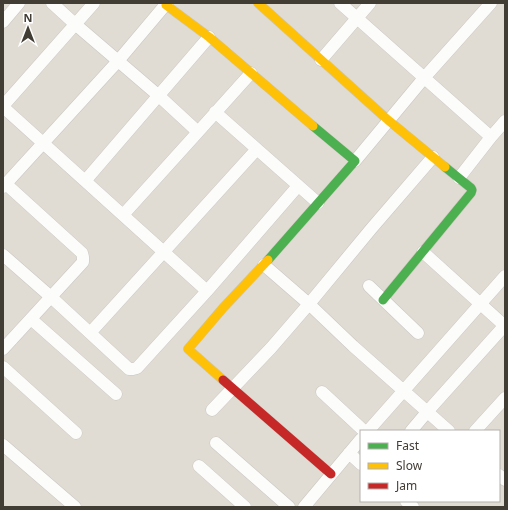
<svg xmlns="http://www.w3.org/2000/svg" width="508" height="510" font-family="'Noto Sans',sans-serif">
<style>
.residential{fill:#e1dcd3;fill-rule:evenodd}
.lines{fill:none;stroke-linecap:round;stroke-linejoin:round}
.street-casing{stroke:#c9c7c2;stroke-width:13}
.fast-casing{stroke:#ccc8be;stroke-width:10}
.slow-casing{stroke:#ccc8be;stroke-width:10}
.jam-casing{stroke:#ccc8be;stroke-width:10}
.street{stroke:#fcfcfb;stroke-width:12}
.fast{stroke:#4caf50;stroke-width:9}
.slow{stroke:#ffc107;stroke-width:9}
.jam{stroke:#c62828;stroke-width:9}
</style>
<rect width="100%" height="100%" fill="#edebe6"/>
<path class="residential" d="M3,3H505V507H3ZM361,431H499V501H361Z"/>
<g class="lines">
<defs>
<path id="street" d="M52,3L75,24L159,96L198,132
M340,3L491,137
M3,22L19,3
M321,60L370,3
M3,106L94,3
M3,107L207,291
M215,112L318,203
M355,161L424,78L491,3
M459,178L491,137L505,121
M85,181L209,37
M3,187L118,61L167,3
M123,215L198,132L251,73
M423,252L505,326
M3,255L51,297L129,369H133L137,368L207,291L298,186
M264,265L309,304L353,346L449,431
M369,286L418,333
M31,319L116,394
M90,333L257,149
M3,349L83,262V257L82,253L6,184
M3,367L76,433
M322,392L364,431
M212,410L271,348L309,304L371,229L433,157
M368,431L505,276
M411,431L427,412L505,325
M475,431L505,398
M216,443L289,507
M3,445L75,507
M349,453L361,464
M199,466L245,507
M499,475L505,480
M406,501L413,507
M304,507L361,439"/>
<path id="fast" d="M268,260L355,161L313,126
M383,300L471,193L472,190L471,188L445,167"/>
<path id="slow" d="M258,3L388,120L445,167
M166,5L209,37L313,126
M223,380L188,349L223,308L268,260"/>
<path id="jam" d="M223,380L331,474"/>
</defs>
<use href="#street" class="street-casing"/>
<use href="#fast" class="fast-casing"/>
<use href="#slow" class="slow-casing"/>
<use href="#jam" class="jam-casing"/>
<use href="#street" class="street"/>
<use href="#fast" class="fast"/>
<use href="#slow" class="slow"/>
<use href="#jam" class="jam"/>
</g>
<rect width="508" height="510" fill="none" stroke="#413c34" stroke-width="8"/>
<rect x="360" y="430" width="140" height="72" fill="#ffffff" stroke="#b3b1ae"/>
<rect x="368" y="443" width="20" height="6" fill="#4caf50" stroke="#b3b1ae"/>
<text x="396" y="450" font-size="12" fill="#413c34">Fast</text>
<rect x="368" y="463" width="20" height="6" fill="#ffc107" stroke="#b3b1ae"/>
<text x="396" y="470" font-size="12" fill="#413c34">Slow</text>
<rect x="368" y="483" width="20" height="6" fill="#c62828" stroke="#b3b1ae"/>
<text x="396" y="490" font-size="12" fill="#413c34">Jam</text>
<g transform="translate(28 28)" stroke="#ffffff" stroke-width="3" paint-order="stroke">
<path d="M0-3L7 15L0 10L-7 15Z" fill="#413c34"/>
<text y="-6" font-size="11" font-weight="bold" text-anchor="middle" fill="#413c34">N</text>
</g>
</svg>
